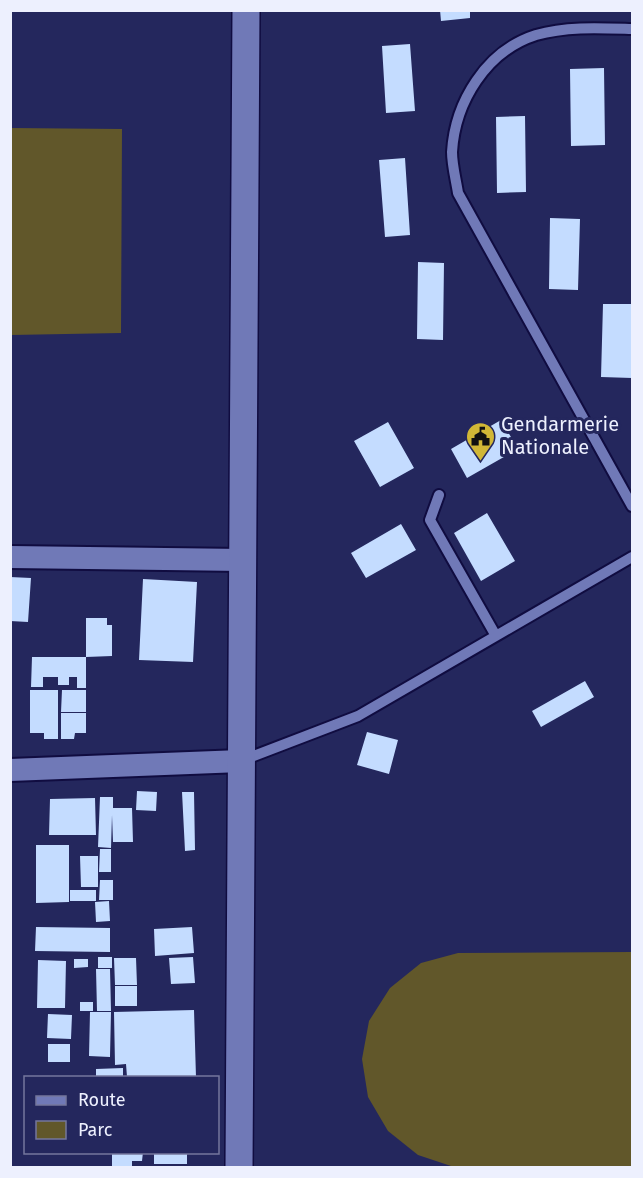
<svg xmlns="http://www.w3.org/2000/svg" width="643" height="1178" font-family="'Fira Sans',sans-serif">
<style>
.park{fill:#61572a}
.building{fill:#c4dcff}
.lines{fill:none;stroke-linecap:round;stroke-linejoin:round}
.service-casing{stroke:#100c40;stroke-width:14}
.minor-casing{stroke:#100c40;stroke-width:26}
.tertiary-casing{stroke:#100c40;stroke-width:30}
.service{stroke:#7079b7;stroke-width:10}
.minor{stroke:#7079b7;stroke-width:22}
.tertiary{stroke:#7079b7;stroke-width:27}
.labels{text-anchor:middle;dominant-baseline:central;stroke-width:6;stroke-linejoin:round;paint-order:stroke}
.poi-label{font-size:20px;fill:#edf0fe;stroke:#24275d;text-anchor:start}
</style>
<rect width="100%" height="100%" fill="#24275d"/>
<path class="park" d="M10,128L122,129L121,333L11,335Z
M632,952V1167H454L418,1155L388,1131L368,1097L362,1059L369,1021L390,988L421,963L458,953Z"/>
<path class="building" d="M440,10H470V18L441,21Z
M410,44L415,111L386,113L382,46Z
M604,68L605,145L571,146L570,69Z
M525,116L526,192L497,193L496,117Z
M405,158L410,235L385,237L379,160Z
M550,218L580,219L578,290L549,289Z
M418,262L444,263L443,340L417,339Z
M603,304H632V378L601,377Z
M501,420L518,449L467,478L451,449Z
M388,422L414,468L380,487L354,441Z
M487,513L515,561L481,581L454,533Z
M401,524L416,550L366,578L351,553Z
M10,577L31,578L28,622L10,621Z
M143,579L197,582L193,662L139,660Z
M86,618H107V625H112V656L86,657Z
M32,657H86V688H77V677H69V685H58V677H43V687H31Z
M585,681L594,697L541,727L532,711Z
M30,690H58V739H44V733H30Z
M62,690H86V712H61Z
M61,713H86V733H75L74,739H61Z
M367,732L398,740L389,774L357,765Z
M137,791L157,792L156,811L136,810Z
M182,792H194L195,850L185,851Z
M100,797H113V808H132L133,842H113L112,815L111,848L98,847Z
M95,798L96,835H49L50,799Z
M36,845H69V902L36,903Z
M100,849H111V872H99Z
M80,856H98V887H81Z
M100,880H113V900H99Z
M70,890H96V901H70Z
M109,901L110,921L96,922L95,902Z
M36,927L110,928V952L35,951Z
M192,927L194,953L155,956L154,929Z
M98,957H112V968H98Z
M193,957L195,983L171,984L169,958Z
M114,958H136L137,985H115Z
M74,959H88V967L74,968Z
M38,960L66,961L65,1008H37Z
M96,969H110L111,1011H97Z
M115,986H137V1006H115Z
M80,1002H93V1011H80Z
M194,1010L196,1077H127L126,1064L115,1065L114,1012Z
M90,1012H111L110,1057L89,1056Z
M48,1014L72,1015L71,1039L47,1038Z
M48,1044H70V1062H48Z
M123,1068V1077H96V1069Z
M112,1152H143L142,1161H132V1167H112Z
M154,1152H187V1164H154Z"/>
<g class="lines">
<defs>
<path id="service" d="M632,29C601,28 567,26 536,35C486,51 455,102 452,152C452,165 456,180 458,193L632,506
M439,495L430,520L496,636
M243,760L358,716L632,557"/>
<path id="minor" d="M10,557L243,560
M10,770L241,761"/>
<path id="tertiary" d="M239,1168L246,10"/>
</defs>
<use href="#service" class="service-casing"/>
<use href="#minor" class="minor-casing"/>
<use href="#tertiary" class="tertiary-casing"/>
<use href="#service" class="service"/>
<use href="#minor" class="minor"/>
<use href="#tertiary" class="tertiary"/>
</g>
<defs>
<symbol id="civic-pin" viewBox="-11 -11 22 30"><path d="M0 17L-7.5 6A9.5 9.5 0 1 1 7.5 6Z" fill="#d1b736" stroke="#24275d"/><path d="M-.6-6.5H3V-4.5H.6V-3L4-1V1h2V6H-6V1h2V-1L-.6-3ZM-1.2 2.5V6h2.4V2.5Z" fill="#111"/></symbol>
</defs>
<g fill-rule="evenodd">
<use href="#civic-pin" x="464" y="420" width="33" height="45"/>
</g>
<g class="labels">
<g class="poi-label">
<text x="501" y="424">Gendarmerie<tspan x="501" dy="23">Nationale</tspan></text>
</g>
</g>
<rect width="643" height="1178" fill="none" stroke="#edf0fe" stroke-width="24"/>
<rect x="24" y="1076" width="195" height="78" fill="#24275d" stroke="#74779d" stroke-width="1.5"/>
<rect x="36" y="1096" width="30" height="9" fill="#7079b7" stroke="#74779d" stroke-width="1.5"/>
<text x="78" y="1106" font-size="18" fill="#edf0fe">Route</text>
<rect x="36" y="1121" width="30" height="18" fill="#61572a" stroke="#74779d" stroke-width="1.5"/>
<text x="78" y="1136" font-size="18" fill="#edf0fe">Parc</text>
</svg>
